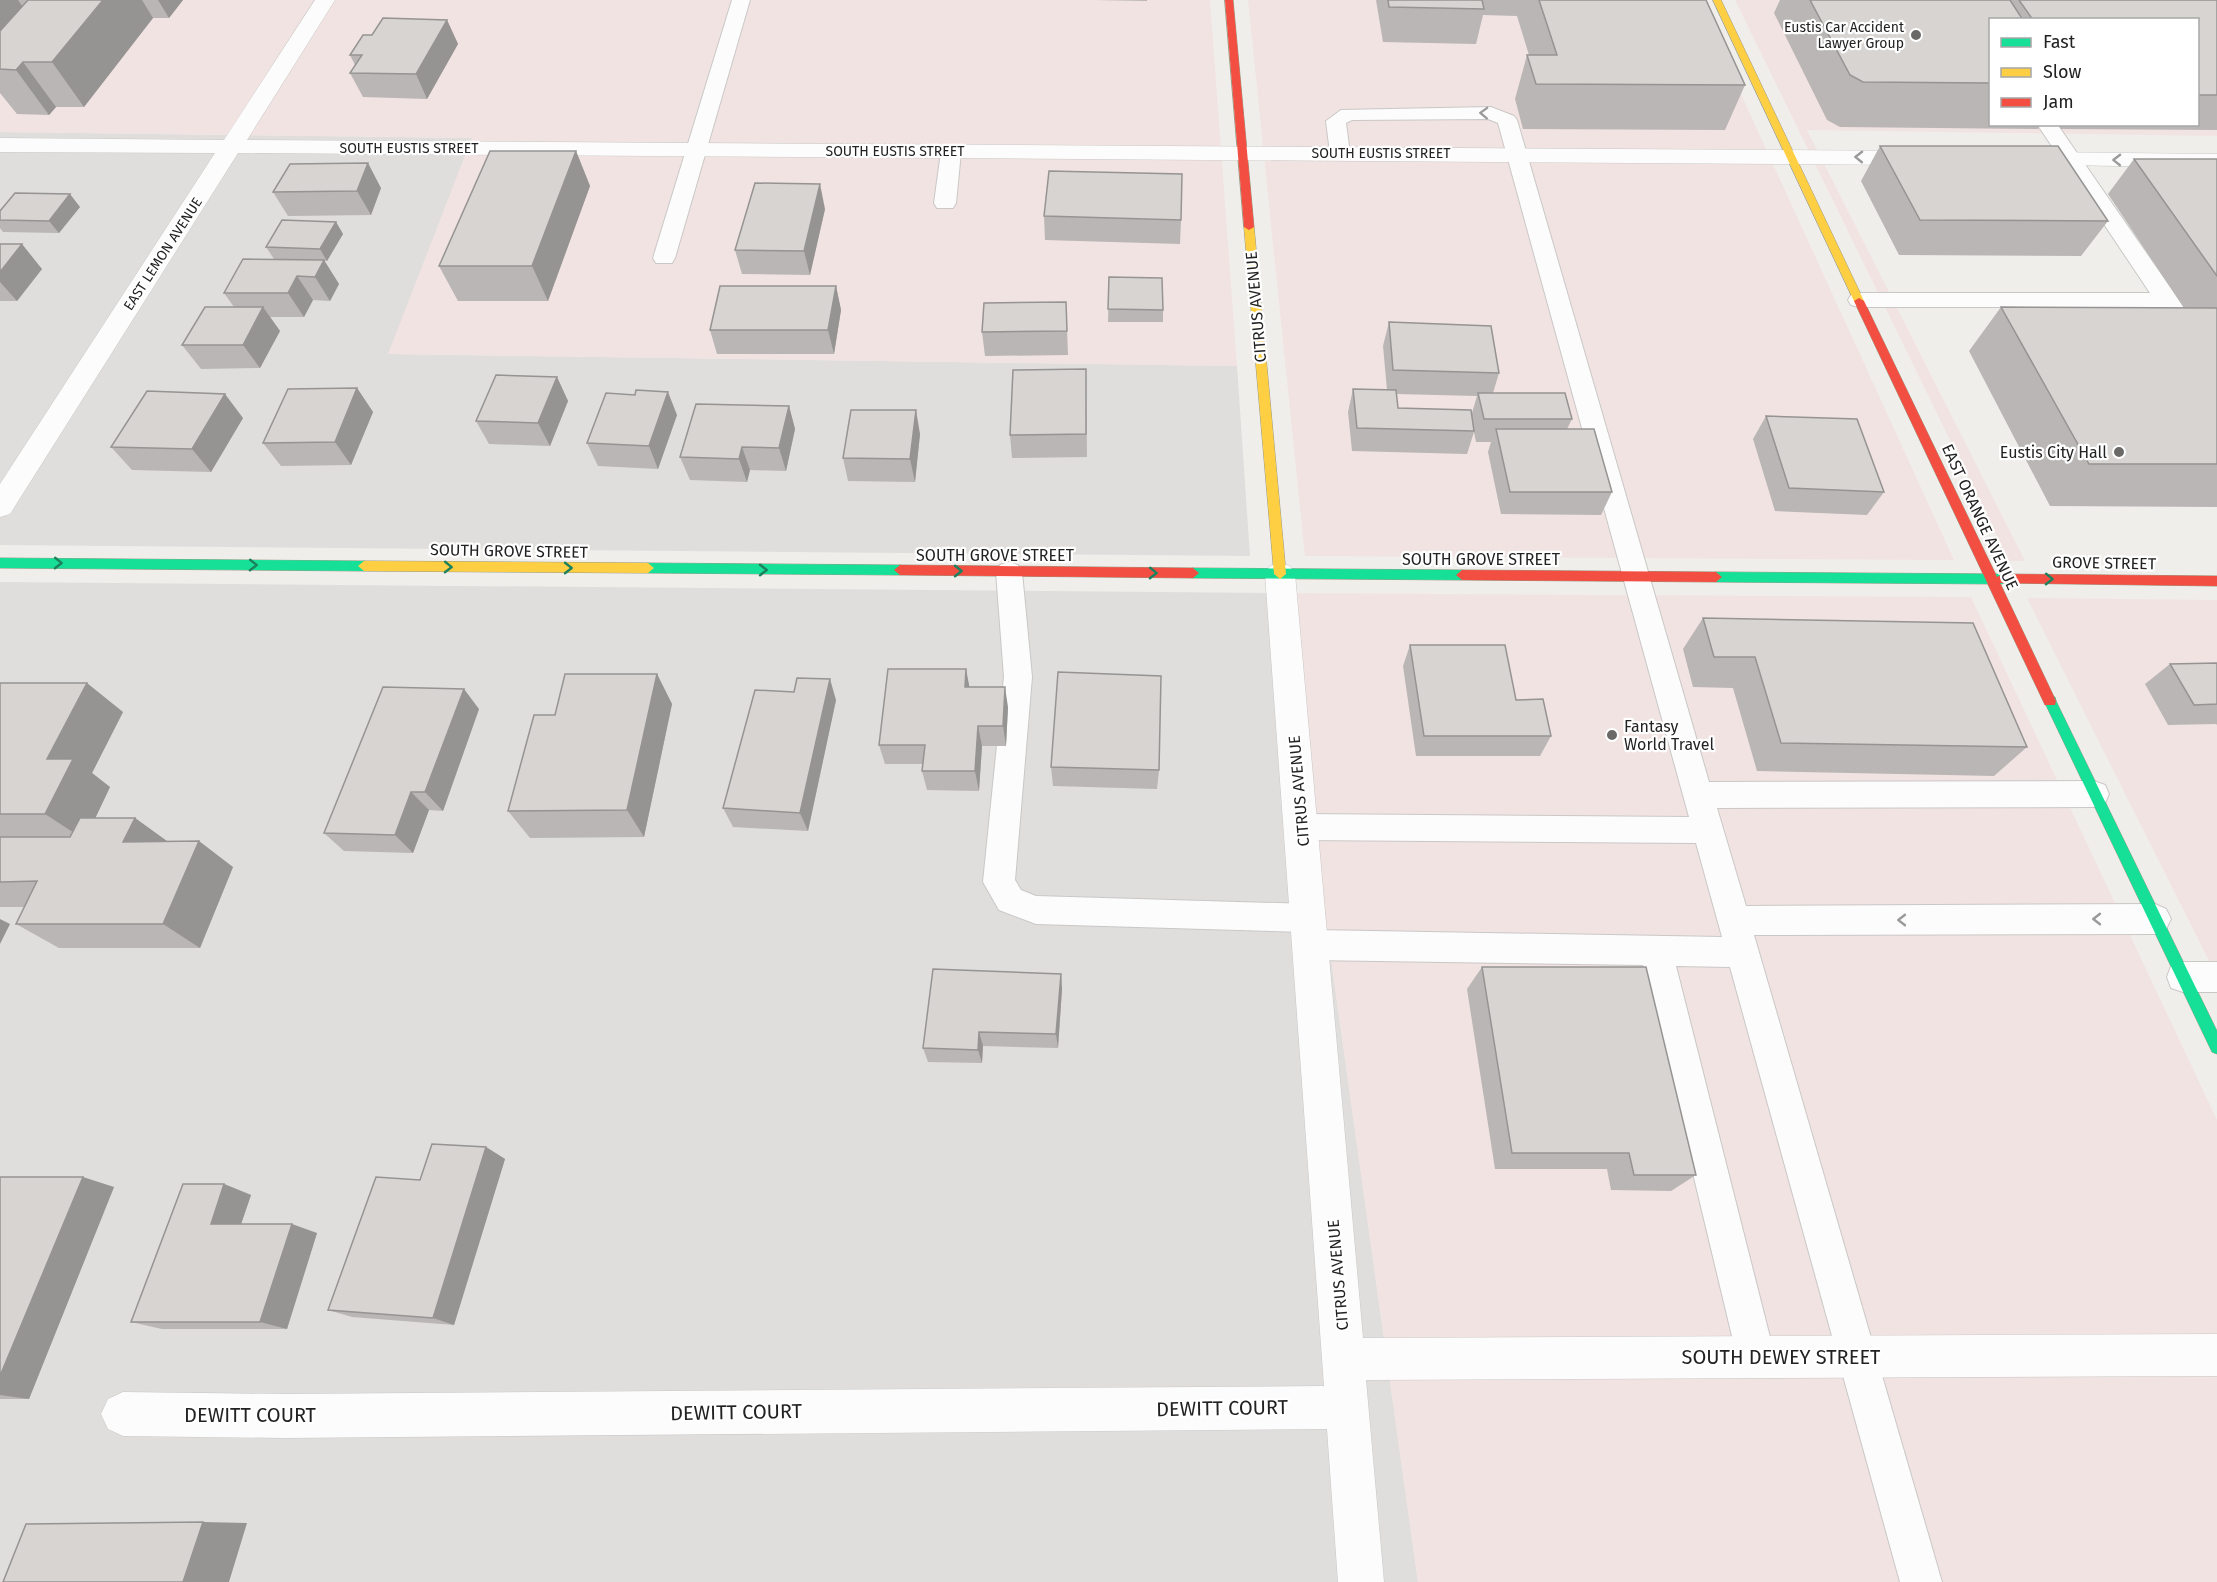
<svg xmlns="http://www.w3.org/2000/svg" width="2217" height="1582" font-family="'Fira Sans',sans-serif">
<style>
.residential{fill:#dfdedc}
.commercial{fill:#f1e3e1;fill-rule:evenodd}
.lines{fill:none;stroke-linecap:round;stroke-linejoin:round}
.lane-casing{stroke:#c9c8c7;stroke-width:2}
.street-casing{stroke:#c9c8c7;stroke-width:1}
.fast-casing{stroke:#999a82;stroke-width:1}
.slow-casing{stroke:#999a82;stroke-width:1}
.jam-casing{stroke:#999a82;stroke-width:1}
.lane{fill:#fdfcfc;fill-rule:evenodd}
.street{fill:#fdfcfc;fill-rule:evenodd}
.fast{fill:#16e098;fill-rule:evenodd}
.slow{fill:#ffcf43;fill-rule:evenodd}
.jam{fill:#f24e42;fill-rule:evenodd}
.wall{fill:#b9b6b5;fill-rule:evenodd}
.shaded-wall{fill:#969493}
.building{fill:#d7d4d2;stroke:#969493;stroke-width:1.5}
.oneway{stroke:#9a9a9a}
.oneway2{stroke:#1c815d}
.poi-dot{fill:#6a6968;stroke:#fff;stroke-width:2}
.labels{text-anchor:middle;dominant-baseline:central;stroke-width:4.5;stroke-linejoin:round;paint-order:stroke}
.far-poi-label{font-size:14px;fill:#222;stroke:#fff;text-anchor:end}
.far-street-label{font-size:14px;fill:#222;stroke:#fff}
.street-label{font-size:16px;fill:#222;stroke:#fff}
.poi-label{font-size:16px;fill:#222;stroke:#fff;text-anchor:end}
.near-street-label{font-size:20px;fill:#222;stroke:#fff}
</style>
<rect width="100%" height="100%" fill="#f0eeeb"/>
<path class="residential" d="M0,132L472,138L389,354L1237,366L1250,556L0,545Z
M0,582L1280,593L1418,1582H0Z"/>
<path class="commercial" d="M0,0H1210L1237,366L388,354L472,138L0,132Z
M1248,0H1698L1954,560L1305,556Z
M1735,0H2217V136L1807,130L2025,561H2009ZM1990,20H2198V124H1990Z
M1280,593L1971,597L2217,1120V1582H1418Z
M2027,598L2217,600V977Z"/>
<g class="lines">
<defs>
<path id="lane" d="M732,0H750L675,258L672,263H656L653,258Z
M1491,107L1514,116L1517,120L1709,782L2094,781L2105,785L2109,794L2105,803L2094,807L1717,808L1746,906L2155,904L2166,909L2171,919L2166,929L2155,934L1754,935L1942,1582H1900L1730,967L1676,966L1775,1357L1770,1371L1756,1376L1742,1371L1737,1357L1643,965L1311,960L1300,956L1295,945L1300,934L1305,932L1036,924L999,910L983,882L1004,677L996,572L1000,565L1009,562L1018,565L1022,572L1032,677L1015,880L1021,890L1036,896L1309,904L1320,908L1325,918L1320,928L1315,930L1722,937L1696,843L1302,840L1291,836L1287,827L1291,818L1302,814L1689,817L1498,123L1488,119L1352,120L1346,123L1350,153L1347,157H1333L1330,153L1326,121L1341,110Z
M2037,124H2057L2217,355V381L2209,379L2160,307H1859L1851,305L1848,300L1851,295L1859,293H2150Z
M951,146L958,148L961,152L956,203L953,208H937L934,203L941,152L944,148Z
M2183,962H2217V992H2183L2171,988L2167,977L2171,966Z"/>
<path id="street" d="M315,0H335L247,140L1918,151L1926,153L1929,158L1926,163L1918,165L238,153L10,514L0,517V484L215,153L0,152V138L224,140Z
M2021,152L2217,154V168L2013,164L2010,159L2013,154Z
M1280,563L1290,566L1295,574L1363,1338L2217,1334V1376L1366,1380L1384,1582H1338L1327,1429L285,1438L123,1436L108,1429L101,1414L108,1399L123,1392L285,1394L1324,1386L1265,574L1270,566Z"/>
<path id="fast" d="M0,558L364,561L370,566L364,571L0,568Z
M648,563L900,565L906,570L900,575L648,573L642,568Z
M1193,568L1462,570L1468,575L1462,580L1193,578L1187,573Z
M1716,572L2002,574L2008,579L2002,584L1716,582L1710,577Z
M2050,696L2055,697L2056,701L2217,1031V1054L2212,1052L2044,701L2045,697Z"/>
<path id="slow" d="M1713,0H1721L1864,301L1863,303L1859,304L1854,301Z
M1249,224L1254,227L1286,574L1280,579L1274,574L1244,227Z
M364,561L648,563L654,568L648,573L364,571L358,566Z"/>
<path id="jam" d="M1225,0H1233L1254,227L1249,230L1244,227Z
M1859,298L1864,301L1997,577L2002,574L2217,576V586L2000,583L2056,701L2055,705H2045L1854,301Z
M900,565L1193,568L1199,573L1193,578L900,575L894,570Z
M1462,570L1716,572L1722,577L1716,582L1462,580L1456,575Z"/>
</defs>
<use href="#lane" class="lane-casing"/>
<use href="#street" class="street-casing"/>
<use href="#fast" class="fast-casing"/>
<use href="#slow" class="slow-casing"/>
<use href="#jam" class="jam-casing"/>
<use href="#lane" class="lane"/>
<use href="#street" class="street"/>
<use href="#fast" class="fast"/>
<use href="#slow" class="slow"/>
<use href="#jam" class="jam"/>
</g>
<path class="wall" d="M0,0H183L169,18H153L84,107H56L49,115L17,114L0,93Z
M1094,0H1147V1Z
M1376,0H1706L1745,85L1725,130L1523,129L1515,99L1527,55H1529L1517,16L1483,15L1476,44L1383,42Z
M1780,0H2217V130L2061,129L2058,124H2198V20H1990V124H2041L2038,129L1840,127L1827,120L1774,13Z
M447,20L458,44L427,99L363,97L350,73L355,65L350,55L372,35Z
M1880,146L2108,221L2081,256L1899,255L1861,181Z
M576,151L590,186L548,301H458L439,266Z
M2134,159H2217V507L2050,506L1969,351L2001,307L2184,308L2108,194Z
M381,188L371,215L288,216L273,192Z
M80,207L59,233L3,232L0,228V211Z
M825,209L810,275L742,274L735,250Z
M1044,216L1181,220L1180,244L1045,240Z
M336,222L343,234L327,261H324L339,284L330,301L313,300L304,317H270L280,331L260,368L201,369L182,345L234,307L224,293L274,259L266,247Z
M0,244L42,269L17,301H0Z
M1109,277L1163,310V322H1108Z
M836,286L841,310L834,354H717L710,330Z
M1066,302L1068,355L985,356L982,332Z
M1389,322L1499,373L1493,393L1572,419L1567,429L1612,492L1601,515L1501,514L1488,452L1491,442H1476L1474,432L1467,454L1352,451L1348,412L1353,389L1387,390L1383,346ZM1396,394L1477,396L1472,413L1398,408Z
M1086,369L1087,457L1012,458L1010,435Z
M557,377L568,401L550,446L489,444L476,421Z
M357,388L373,412L351,465L281,466L263,443Z
M789,406L795,429L786,471L750,470L747,482L690,480L680,457Z
M677,415L658,469L598,466L587,443Z
M1766,416L1884,492L1867,515L1775,511L1753,439Z
M243,418L211,472L132,470L111,447Z
M920,434L915,482L848,481L843,458Z
M1703,618L2027,747L1994,776L1757,771L1733,688L1693,687L1683,649Z
M1410,645L1516,700L1551,736L1540,756H1416L1403,666Z
M2217,663V725L2216,724L2168,725L2145,684L2170,664Z
M966,669L969,687L1008,707L1006,746H982L979,791L927,790L922,771L923,764H885L879,745Z
M657,674L672,704L644,837L530,838L508,811L555,715Z
M0,683L123,712L92,773L110,787L95,818H135L167,841L233,867L200,948H59L16,924L24,907H0Z
M794,692L836,700L808,831L733,827L723,808Z
M479,709L443,811L429,810L413,853L344,851L324,833Z
M1051,767L1159,770L1157,789L1053,786Z
M1482,967L1696,1175L1671,1191L1611,1190L1607,1169H1495L1467,989Z
M1061,974L1062,989L1058,1048L983,1046L982,1063L928,1062L923,1048Z
M486,1147L505,1159L454,1325L352,1317L328,1310L420,1180Z
M0,1177L114,1187L29,1399H0Z
M224,1184L251,1195L241,1224L317,1233L287,1329H162L131,1322Z"/>
<path class="shaded-wall" d="M0,0H18L27,13L0,44Z
M103,0H142L153,18L84,107L52,62Z
M158,0H183L169,18Z
M447,20L458,44L427,99L416,74Z
M23,62L56,107L49,115L16,70Z
M576,151L590,186L548,301L532,266Z
M368,163L381,188L371,215L357,191Z
M820,184L825,209L810,275L804,251Z
M70,194L80,207L59,233L49,221Z
M336,222L343,234L327,261L320,249Z
M22,244L42,269L17,301L0,282V272Z
M324,260L339,284L330,301L315,277Z
M297,276L313,300L304,317L288,293Z
M836,286L841,310L834,354L828,330Z
M263,307L280,331L260,368L243,345Z
M557,377L568,401L550,446L538,423Z
M357,388L373,412L351,465L335,442Z
M668,392L677,415L658,469L649,446Z
M225,394L243,418L211,472L192,449Z
M789,406L795,429L786,471L779,448Z
M916,410L920,434L915,482L910,459Z
M742,447L750,470L747,482L739,459Z
M966,669L970,690L965,687Z
M657,674L672,704L644,837L627,810Z
M830,679L836,700L808,831L800,813Z
M87,683L123,712L92,773L110,787L85,840L45,814L47,759Z
M1005,687L1008,707L1006,746L1003,726Z
M464,689L479,709L443,811L425,792Z
M978,726L982,746L979,791L975,771Z
M411,792L429,810L413,853L395,835Z
M135,818L171,844L123,842Z
M199,841L233,867L200,948L163,924Z
M0,919L10,924L0,944Z
M1061,974L1062,989L1058,1048L1056,1034Z
M979,1032L983,1046L982,1063L978,1050Z
M486,1147L505,1159L454,1325L433,1318Z
M83,1177L114,1187L29,1399L0,1395V1376Z
M224,1184L251,1195L238,1233L211,1224Z
M292,1224L317,1233L287,1329L260,1322Z
M203,1522L247,1523L229,1582H183Z"/>
<path class="building" d="M28,0H103L52,62H23L16,70L0,69V31Z
M1388,0H1482L1484,9L1389,7Z
M1539,0H1706L1745,85L1536,84L1527,55H1557Z
M1810,0H2010L2023,20H1990V83L1863,82L1850,75Z
M2019,0H2217V95H2198V20H2033Z
M383,18L447,20L416,74L350,73L362,55H350L363,35H372Z
M1880,146H2058L2108,221L1920,220Z
M490,151H576L532,266H439Z
M2134,159H2217V276Z
M368,163L357,191L273,192L290,164Z
M1049,171L1182,174L1181,220L1044,216Z
M755,183L820,184L804,251L735,250Z
M15,193L70,194L49,221L0,220V211Z
M282,220L336,222L320,249L266,247Z
M0,244H22L0,272Z
M243,259L324,260L315,277L297,276L288,293H224Z
M1109,277L1162,278L1163,310L1108,309Z
M720,286H836L828,330H710Z
M1066,302L1067,331L982,332L984,303Z
M205,307H263L243,345H182Z
M2001,307L2217,308V464H2089Z
M1389,322L1491,326L1499,373L1393,370Z
M1086,369V434L1010,435L1013,370Z
M496,375L557,377L538,423L476,421Z
M357,388L335,442L263,443L288,389Z
M1353,389L1396,390L1398,408L1471,410L1474,431L1357,428Z
M636,390L668,392L649,446L587,443L606,393L635,395Z
M147,391L225,394L192,449L111,447Z
M1478,393H1565L1572,419H1484Z
M696,404L789,406L779,448L742,447L739,459L680,457Z
M851,410H916L910,459L843,458Z
M1766,416L1857,419L1884,492L1789,488Z
M1496,429H1594L1612,492H1510Z
M1703,618L1973,623L2027,747L1781,743L1755,657H1714Z
M1410,645H1505L1516,700L1543,699L1551,736H1424Z
M2217,663V704L2194,705L2170,664Z
M888,669H966L965,687H1005L1003,726H978L975,771H922L925,745H879Z
M1058,672L1161,676L1159,770L1051,767Z
M565,674H657L627,810L508,811L534,715H555Z
M797,678L830,679L800,813L723,808L755,690L794,692Z
M0,683H87L47,759H73L45,814H0Z
M383,687L464,689L425,792H411L395,835L324,833Z
M80,818H135L123,842L199,841L163,924H16L37,881L0,882V837H70Z
M1482,967H1646L1696,1175H1634L1629,1153H1512Z
M933,969L1061,974L1056,1034L979,1032L978,1050L923,1048Z
M432,1144L486,1147L433,1318L328,1310L376,1177L420,1180Z
M0,1177H83L0,1376Z
M183,1184H224L211,1224H292L260,1322H131Z
M203,1522L183,1582H3L26,1524Z"/>
<defs><path id="oneway-chevron" d="M-2-3.5L2.5 0L-2 3.5" fill="none" stroke-width="1.6" stroke-linecap="round" stroke-linejoin="round" transform="scale(1.5)"/></defs>
<g class="oneway">
<use href="#oneway-chevron" transform="translate(1484 113) rotate(-178)"/>
<use href="#oneway-chevron" transform="translate(1859 157) rotate(-179)"/>
<use href="#oneway-chevron" transform="translate(2117 160) rotate(-179)"/>
<use href="#oneway-chevron" transform="translate(2097 919) rotate(180)"/>
<use href="#oneway-chevron" transform="translate(1902 920) rotate(180)"/>
</g>
<g class="oneway2">
<use href="#oneway-chevron" transform="translate(58 563) rotate(1)"/>
<use href="#oneway-chevron" transform="translate(253 565) rotate(1)"/>
<use href="#oneway-chevron" transform="translate(448 567) rotate(1)"/>
<use href="#oneway-chevron" transform="translate(568 568)"/>
<use href="#oneway-chevron" transform="translate(763 570)"/>
<use href="#oneway-chevron" transform="translate(958 571)"/>
<use href="#oneway-chevron" transform="translate(1153 573) rotate(1)"/>
<use href="#oneway-chevron" transform="translate(2049 579) rotate(1)"/>
</g>
<g class="poi-dot">
<circle cx="1916" cy="35" r="6"/>
<circle cx="2119" cy="452" r="6"/>
<circle cx="1612" cy="735" r="6"/>
</g>
<g class="labels">
<g class="far-poi-label">
<text x="1904" y="27">Eustis Car Accident<tspan x="1904" dy="16">Lawyer Group</tspan></text>
</g>
<g class="far-street-label">
<text x="409" y="148">SOUTH EUSTIS STREET</text>
<text x="895" y="151">SOUTH EUSTIS STREET</text>
<text x="1381" y="153">SOUTH EUSTIS STREET</text>
<text transform="translate(163 254) rotate(-57)">EAST LEMON AVENUE</text>
</g>
<g class="street-label">
<text transform="translate(1256 307) rotate(-95)">CITRUS AVENUE</text>
<text transform="translate(1980 517) rotate(65)">EAST ORANGE AVENUE</text>
<text transform="translate(509 551) rotate(1)">SOUTH GROVE STREET</text>
<text x="995" y="555">SOUTH GROVE STREET</text>
<text x="1481" y="559">SOUTH GROVE STREET</text>
<text transform="translate(2104 563) rotate(1)">GROVE STREET</text>
<text transform="translate(1299 791) rotate(-95)">CITRUS AVENUE</text>
<text transform="translate(1338 1275) rotate(-95)">CITRUS AVENUE</text>
</g>
<g class="poi-label">
<text x="2107" y="452">Eustis City Hall</text>
<text x="1624" y="726" text-anchor="start">Fantasy<tspan x="1624" dy="18">World Travel</tspan></text>
</g>
<g class="near-street-label">
<text x="1781" y="1357">SOUTH DEWEY STREET</text>
<text transform="translate(1222 1408) rotate(-1)">DEWITT COURT</text>
<text transform="translate(736 1412) rotate(-1)">DEWITT COURT</text>
<text x="250" y="1415">DEWITT COURT</text>
</g>
</g>
<rect x="1989" y="18" width="210" height="108" fill="#ffffff" stroke="#a7a7a7" stroke-width="1.5"/>
<rect x="2001" y="38" width="30" height="9" fill="#16e098" stroke="#a7a7a7" stroke-width="1.5"/>
<text x="2043" y="48" font-size="18" fill="#222222">Fast</text>
<rect x="2001" y="68" width="30" height="9" fill="#ffcf43" stroke="#a7a7a7" stroke-width="1.5"/>
<text x="2043" y="78" font-size="18" fill="#222222">Slow</text>
<rect x="2001" y="98" width="30" height="9" fill="#f24e42" stroke="#a7a7a7" stroke-width="1.5"/>
<text x="2043" y="108" font-size="18" fill="#222222">Jam</text>
</svg>
